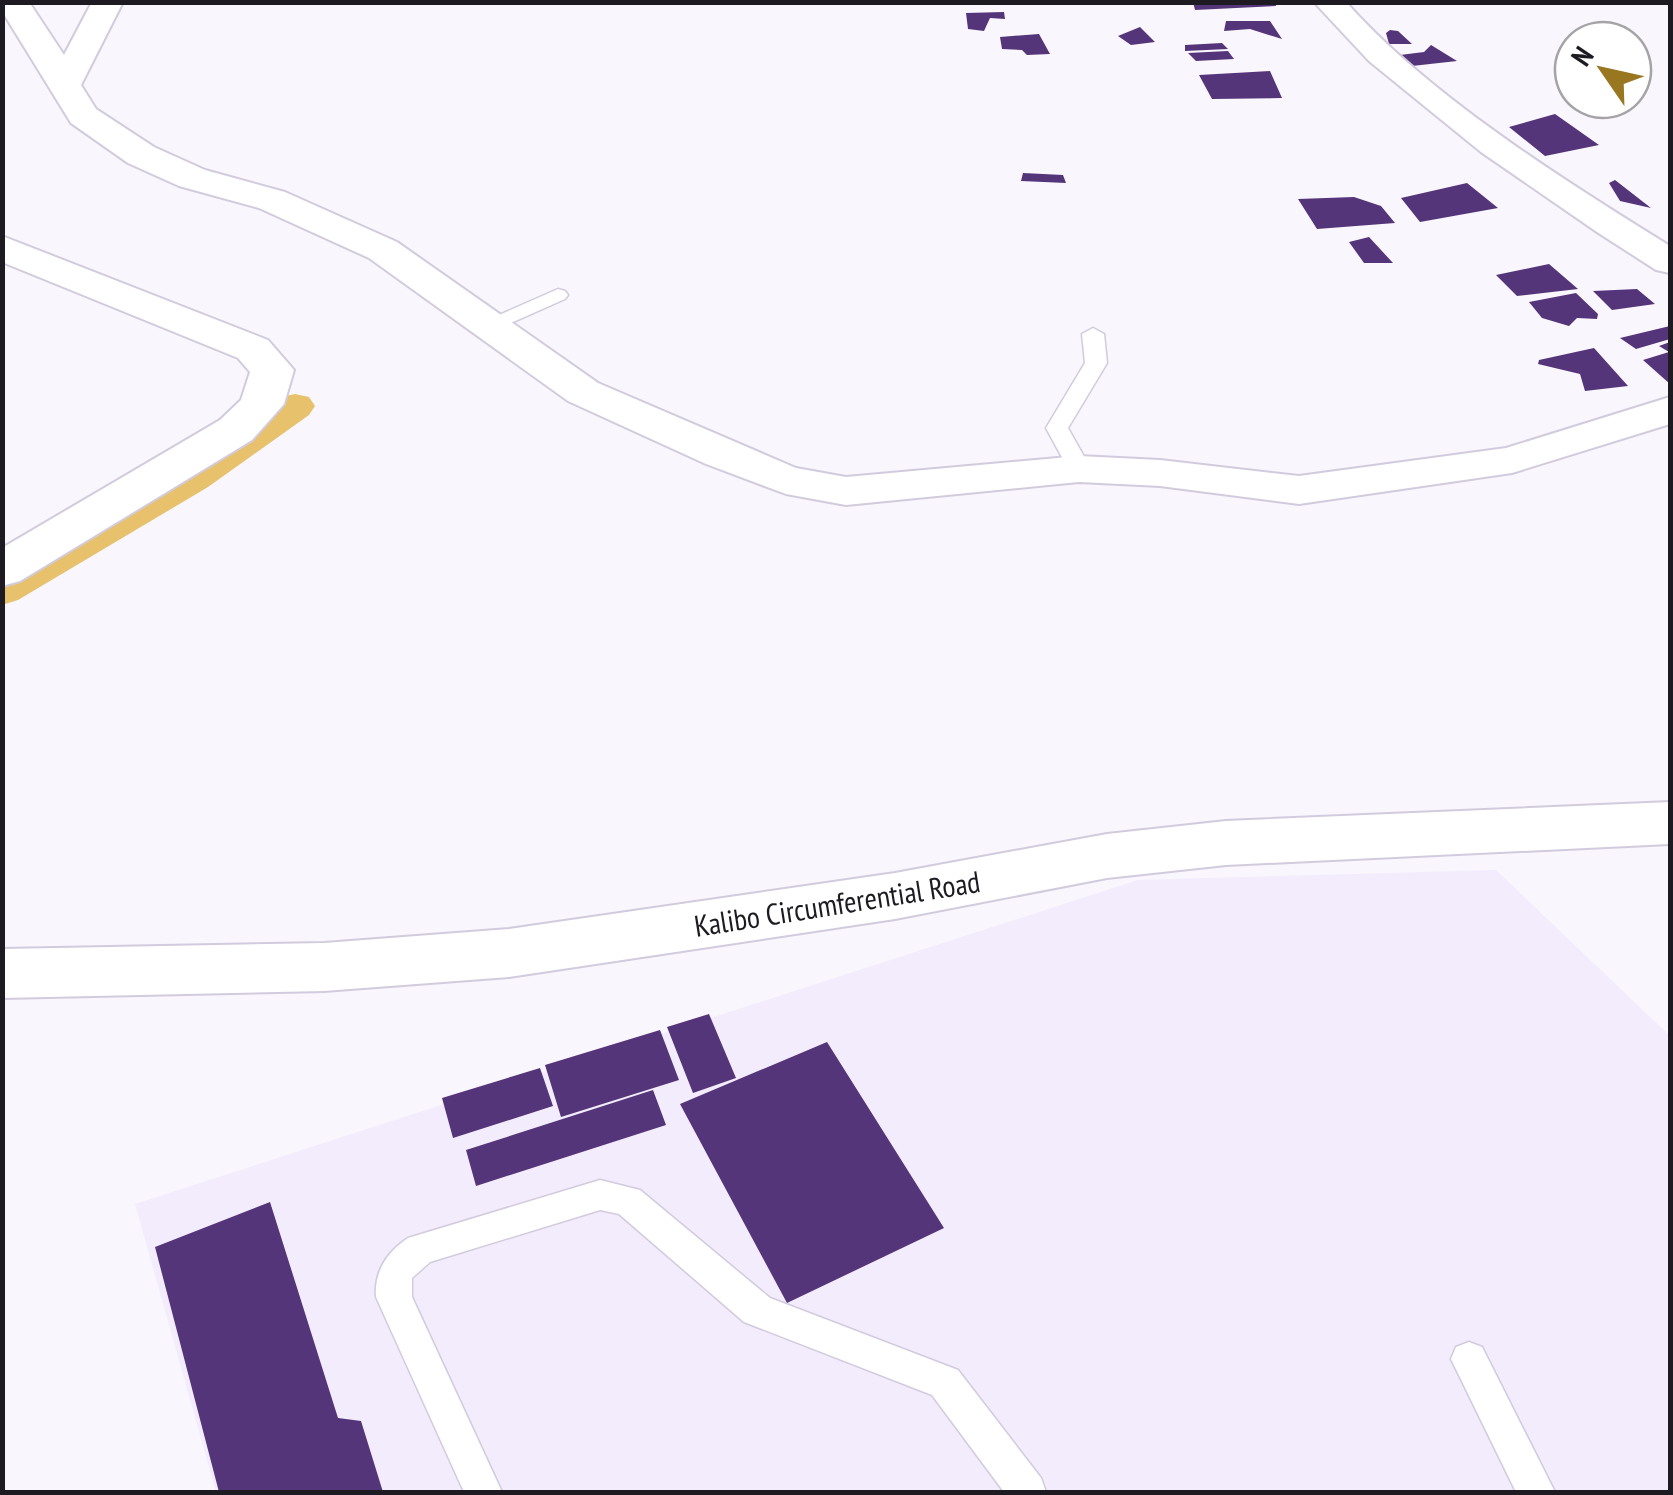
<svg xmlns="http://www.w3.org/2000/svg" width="1673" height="1495" font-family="'PT Sans Narrow',sans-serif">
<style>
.built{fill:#f2ecfc}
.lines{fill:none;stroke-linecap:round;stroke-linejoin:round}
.canal{fill:#e8c16c;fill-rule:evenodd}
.building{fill:#553579}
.service-casing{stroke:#d2cbdd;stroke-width:3}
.minor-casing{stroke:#d2cbdd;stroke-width:4}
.tertiary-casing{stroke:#d2cbdd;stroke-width:4}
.primary-casing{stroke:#d2cbdd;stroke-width:4}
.service{fill:#fff;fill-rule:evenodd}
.minor{fill:#fff;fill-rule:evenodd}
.tertiary{fill:#fff;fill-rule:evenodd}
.primary{fill:#fff;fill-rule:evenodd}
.labels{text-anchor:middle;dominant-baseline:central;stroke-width:10;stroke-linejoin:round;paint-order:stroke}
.street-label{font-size:30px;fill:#1d1a21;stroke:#fff}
</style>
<rect width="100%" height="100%" fill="#f9f6fe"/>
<path class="built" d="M1496,870L1670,1036V1492H216L135,1204L1138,880Z"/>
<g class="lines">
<path class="canal" d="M295,394L309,397L315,406L309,415L208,487L18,600L2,605V570L178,469L281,397Z"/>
</g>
<path class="building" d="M1193,2H1275L1276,6L1195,10Z
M1004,12L1005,19L990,18L984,31L968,29L966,13Z
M1226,21H1270L1282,39L1250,29L1224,31Z
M1140,27L1155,42L1131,45L1118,36Z
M1390,30L1398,31L1412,44H1389L1386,33Z
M1039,34L1050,54L1027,55L1022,50L1002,49L1000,37Z
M1222,43L1228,49L1185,51V45Z
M1431,45L1457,61L1412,66L1400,55L1424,52Z
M1228,51L1234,59L1196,61L1188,53Z
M1270,71L1282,98L1212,99L1199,75Z
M1555,114L1599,145L1545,156L1509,127Z
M1023,173L1063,175L1066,183L1021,181Z
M1615,180L1651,208L1620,201L1609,183Z
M1467,183L1498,208L1420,222L1401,198Z
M1354,197L1381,206L1395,223L1317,229L1298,199Z
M1369,237L1393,263H1364L1349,242Z
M1549,264L1578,289L1517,296L1496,275Z
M1637,289L1655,304L1612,310L1593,291Z
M1576,293L1598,314L1597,319L1577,318L1569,326L1542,318L1529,302Z
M1670,326V339L1636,349L1620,338Z
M1670,342V384L1643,360L1669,352L1659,346Z
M1594,348L1628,386L1585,391L1580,374L1538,364L1539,360Z
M709,1014L736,1078L693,1093L667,1027Z
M660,1030L679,1080L561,1117L545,1065Z
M827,1042L944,1228L787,1303L680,1104Z
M540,1068L553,1106L453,1138L442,1098Z
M653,1090L666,1125L476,1186L466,1150Z
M270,1202L338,1418L361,1421L383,1492H219L155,1247Z"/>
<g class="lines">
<defs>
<path id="service" d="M558,289L565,291L568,295L565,299L493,331H477L474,326Z
M1093,328L1104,334L1107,363L1068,428L1091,469L1079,476L1071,474L1046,428L1085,363L1082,334Z
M600,1180L640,1190L770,1298L958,1370L1041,1478L1046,1492H1004L932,1395L744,1322L619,1214L600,1210L430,1262L412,1278V1297L502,1492H464L376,1297C374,1272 387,1252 408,1238Z
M1469,1342L1482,1347L1555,1492H1516L1451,1359L1456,1347Z"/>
<path id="minor" d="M2,2H29L64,55L92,2H123L81,85L96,109L154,147L205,170L285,192L397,242L598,383L796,468L846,477L1079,456L1160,460L1299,476L1506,448L1670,397V424L1512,473L1299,504L1160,486L1079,482L846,505L786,494L706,464L568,401L369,258L259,208L179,186L128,163L71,123L2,11Z
M1314,2H1346C1427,94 1566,182 1670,246V273L1656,270L1597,232L1481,152L1369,61Z"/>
<path id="tertiary" d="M2,236L268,340L294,370L284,404L252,440L20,581L2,586V548L220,420L241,400L250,372L238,358L2,262Z"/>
<path id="primary" d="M1670,802V844L1226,865L1107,878L895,919L509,977L324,991L2,998V949L324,943L509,929L895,873L1107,834L1226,821Z"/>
</defs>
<use href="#service" class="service-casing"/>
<use href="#minor" class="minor-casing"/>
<use href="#tertiary" class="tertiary-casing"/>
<use href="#primary" class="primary-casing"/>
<use href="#service" class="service"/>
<use href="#minor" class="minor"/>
<use href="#tertiary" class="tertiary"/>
<use href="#primary" class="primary"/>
</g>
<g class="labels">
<g class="street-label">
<text transform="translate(837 903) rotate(-9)">Kalibo Circumferential Road</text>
</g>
</g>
<rect width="1673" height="1495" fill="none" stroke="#1d1a21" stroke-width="10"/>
<g transform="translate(1603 70) rotate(304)"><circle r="48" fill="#ffffff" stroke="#a5a3a6" stroke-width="2.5"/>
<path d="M0-8L18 38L0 25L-18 38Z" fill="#997620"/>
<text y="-15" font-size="28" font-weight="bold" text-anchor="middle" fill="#1d1a21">N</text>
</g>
</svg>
